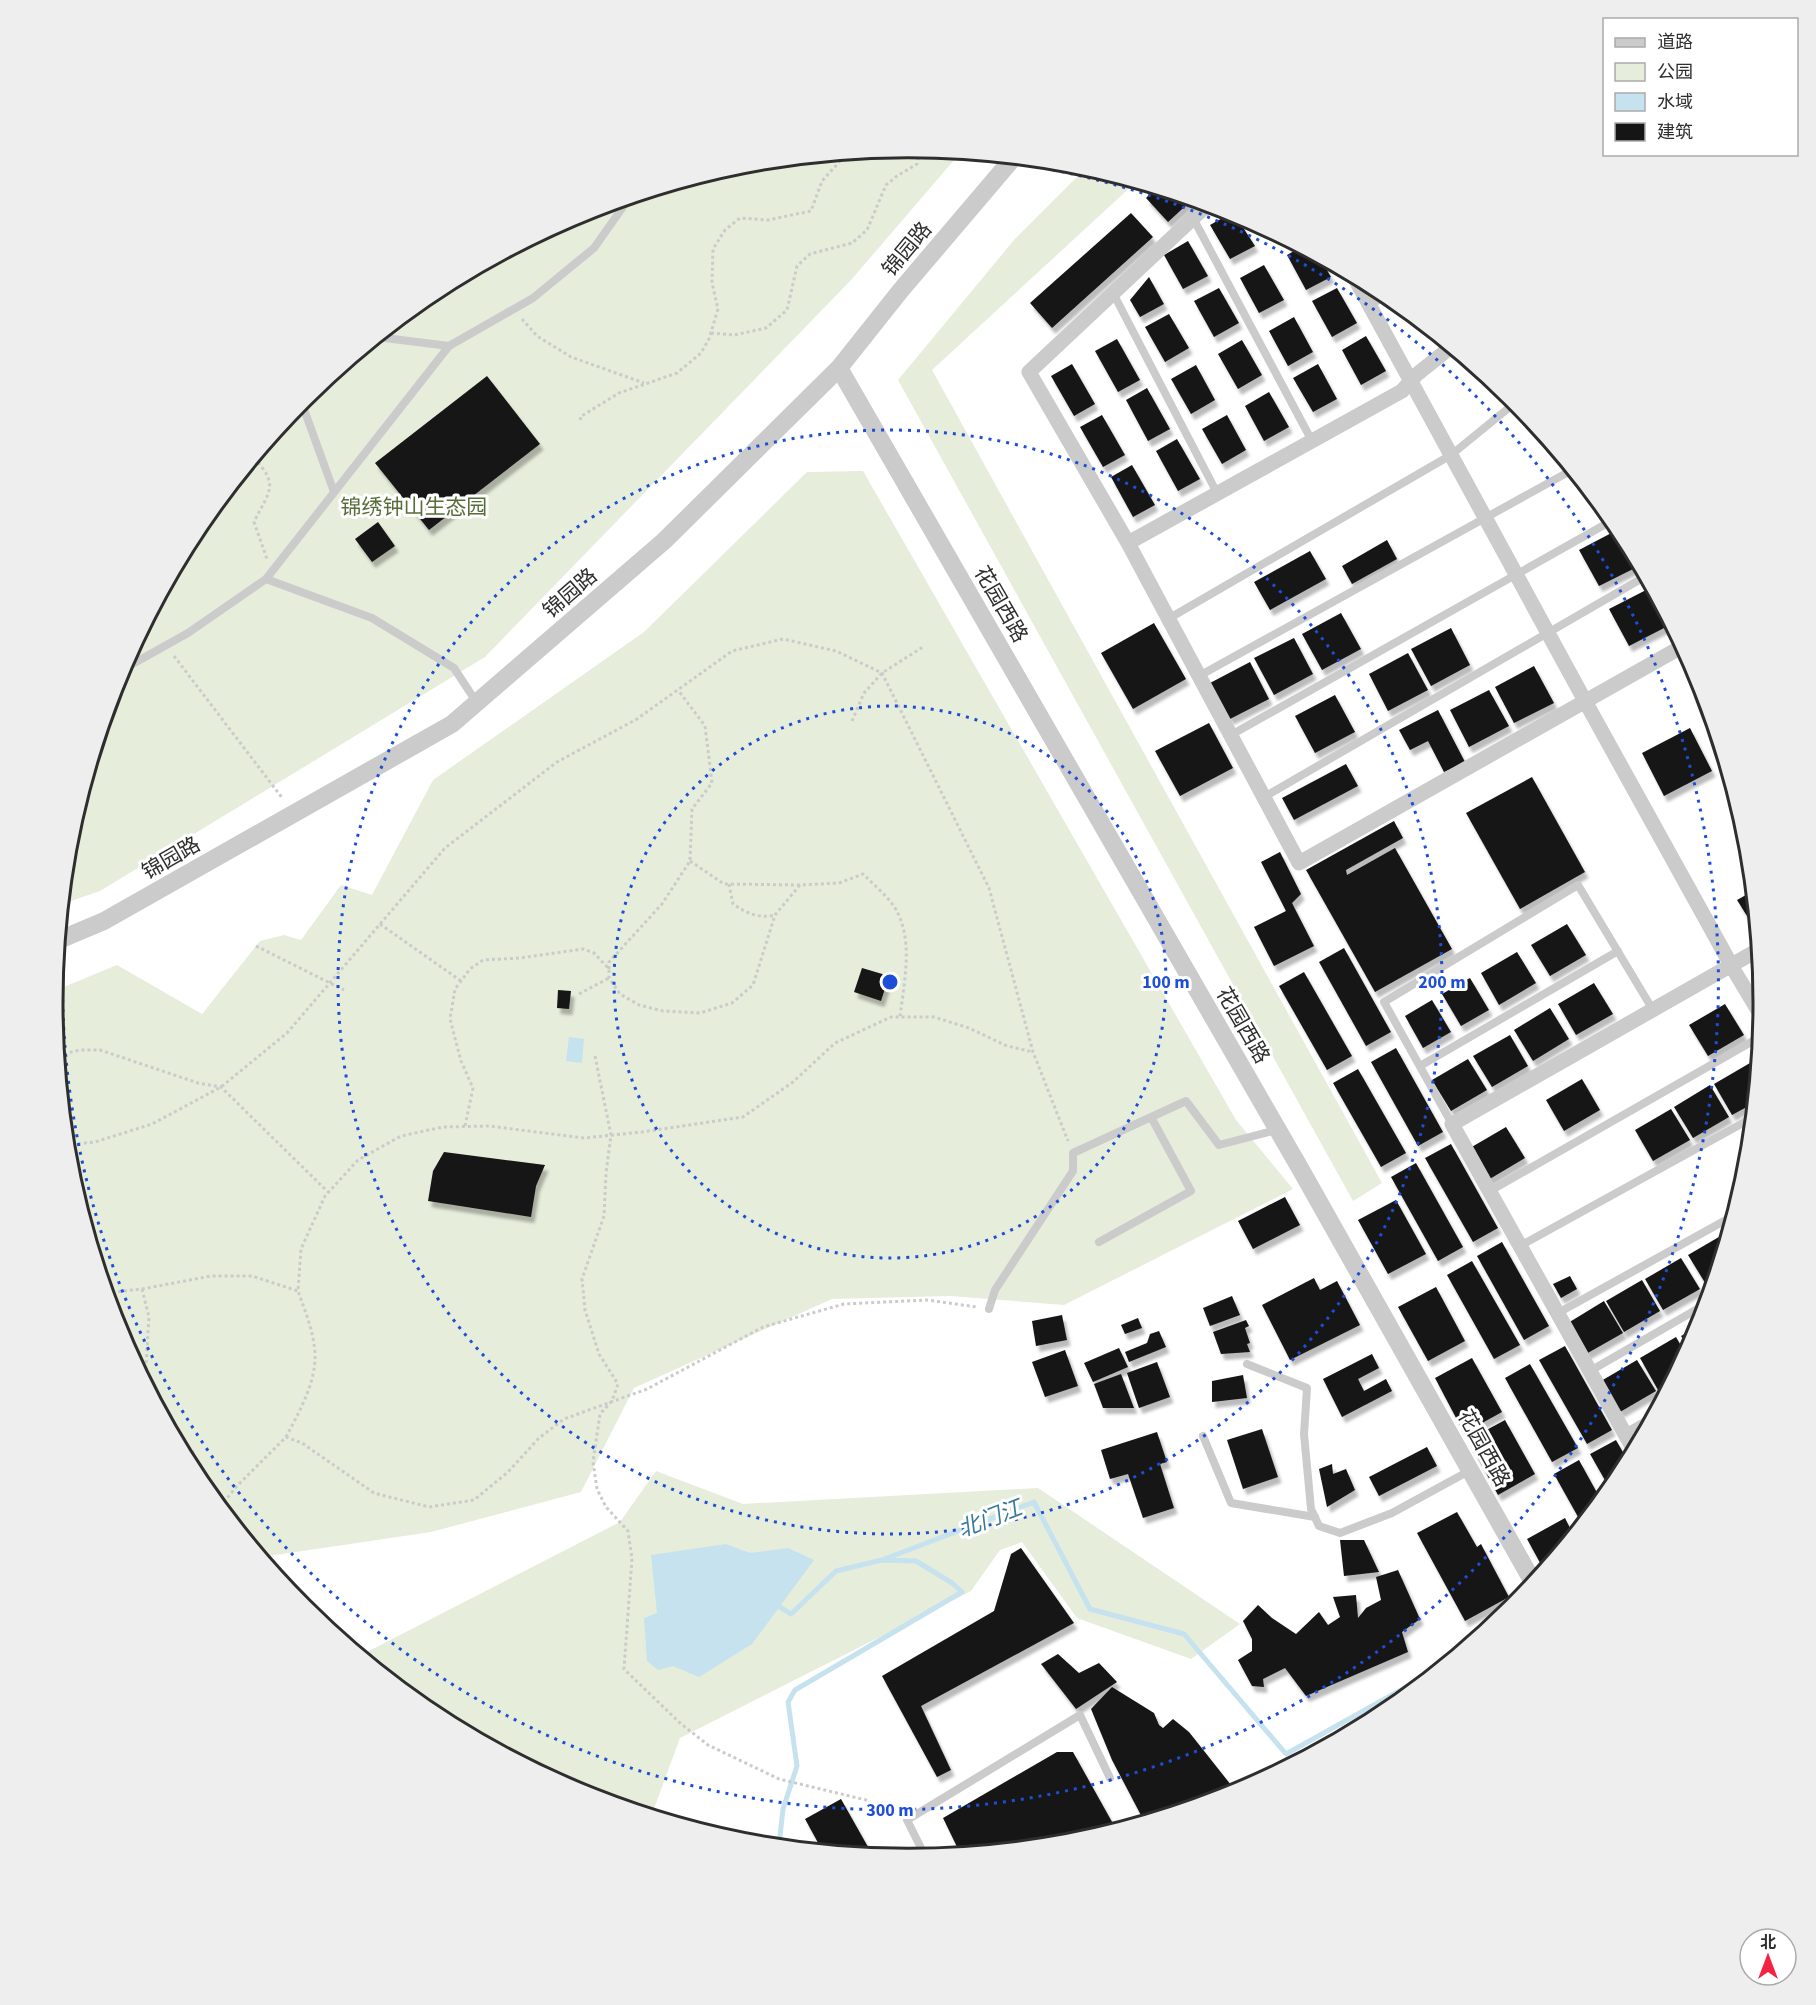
<svg xmlns="http://www.w3.org/2000/svg" width="1816" height="2005" font-family="'Source Sans 3','Noto Sans SC',sans-serif">
<style>
.green{fill:#e6eddb}
.water{fill:#c5e2ee}
.lines{fill:none;stroke-linecap:round;stroke-linejoin:round}
.stream{stroke:#c5e2ee;stroke-width:5}
.building{fill:#151515;filter:url(#shadow)}
.path{stroke:#cbcbcb;stroke-width:3;stroke-dasharray:3 3;stroke-linecap:butt}
.service{stroke:#cbcbcb;stroke-width:8}
.minor{stroke:#cbcbcb;stroke-width:15}
.tertiary{stroke:#cbcbcb;stroke-width:18}
.ring{fill:none;stroke:#1d4ed8;stroke-width:3;stroke-dasharray:3 6}
.labels{text-anchor:middle;dominant-baseline:central;stroke-width:6;stroke-linejoin:round;paint-order:stroke}
.street-label{font-size:21px;fill:#2e2e2e;stroke:#fff}
.park-label{font-size:21px;fill:#566e38;stroke:#fff}
.water-label{font-size:22px;font-style:italic;fill:#367a97;stroke:#fff}
.rim{fill:none;stroke:#2e2e2e;stroke-width:3}
.centre{fill:#1d4ed8;stroke:#fff;stroke-width:3}
.ring-label{font-size:18px;text-anchor:middle;font-weight:bold;fill:#1d4ed8;stroke:#fff;stroke-width:6;stroke-linejoin:round;paint-order:stroke}
</style>
<defs>
<filter id="shadow"><feDropShadow dx="3.5" dy="6" stdDeviation="1.5" flood-color="#0004"/></filter>
</defs>
<rect width="100%" height="100%" fill="#fff"/>
<path class="green" d="M908,147L961,152L852,279L485,657L100,891L62,904L69,835L118,675L197,527L303,397L433,291L581,212L741,163Z
M1087,167L1136,182L932,370L1382,1183L1353,1201L898,380L1014,240Z
M863,471L1236,1120L1293,1189L1064,1305L950,1296L832,1299L634,1388L581,1492L431,1532L262,1557L196,1478L117,1330L69,1169L53,1002L54,991L117,965L202,1014L260,941L284,935L301,940L341,885L372,895L433,780L644,632L807,472Z
M656,1471L743,1504L1038,1488L1240,1624L1191,1659L1077,1618L1022,1542L1000,1550L971,1591L680,1738L652,1814L580,1793L432,1714L361,1655L620,1522Z"/>
<path class="water" d="M569,1037L584,1039L582,1063L566,1061Z
M726,1544L750,1553L788,1548L814,1560L752,1644L699,1677L673,1666L658,1670L647,1661L644,1618L657,1613L651,1555Z"/>
<g class="lines">
<path class="stream" d="M780,1607L791,1614L836,1571L882,1560
M779,1845L783,1809L797,1766L788,1702L795,1690L962,1592L952,1583L916,1561L882,1560L1034,1502L1090,1609L1184,1634L1286,1754L1435,1671"/>
</g>
<path class="building" d="M1156,188L1193,199L1168,222L1146,198Z
M1233,212L1255,246L1230,259L1210,225Z
M1131,213L1153,237L1052,328L1030,303Z
M1188,241L1208,276L1183,289L1164,255Z
M1301,247L1320,258L1331,277L1306,290L1287,255Z
M1264,265L1284,300L1259,313L1240,278Z
M1149,277L1164,304L1140,317L1130,300Z
M1219,288L1239,323L1214,337L1194,301Z
M1337,288L1357,323L1332,337L1312,301Z
M1169,314L1189,348L1165,362L1145,327Z
M1294,317L1313,352L1288,366L1269,331Z
M1366,336L1386,371L1361,385L1342,350Z
M1117,339L1140,380L1118,392L1095,351Z
M1242,340L1262,375L1238,389L1218,354Z
M1072,364L1095,404L1074,416L1051,376Z
M1318,364L1337,399L1313,412L1293,378Z
M1196,365L1215,400L1191,414L1171,379Z
M487,376L540,444L429,530L375,463Z
M1147,388L1170,429L1148,441L1126,400Z
M1269,392L1289,427L1264,441L1245,406Z
M1102,415L1125,455L1103,467L1080,427Z
M1227,415L1246,450L1222,464L1202,429Z
M1177,439L1200,479L1178,491L1156,451Z
M1132,465L1155,505L1133,517L1111,477Z
M378,522L395,546L372,562L355,539Z
M1619,529L1639,566L1599,586L1579,550Z
M1387,540L1397,559L1352,584L1342,566Z
M1310,551L1326,579L1270,610L1254,582Z
M1648,589L1668,626L1629,646L1609,609Z
M1341,613L1361,649L1322,670L1302,634Z
M1154,623L1186,679L1133,709L1101,653Z
M1451,628L1470,665L1431,686L1411,649Z
M1294,638L1313,674L1274,695L1254,658Z
M1408,653L1428,690L1388,711L1369,674Z
M1250,662L1269,699L1230,719L1210,683Z
M1534,666L1554,703L1514,723L1495,687Z
M1489,690L1509,726L1469,747L1450,710Z
M1335,695L1355,732L1315,753L1295,716Z
M1438,710L1465,762L1444,772L1428,741L1410,750L1399,730Z
M1209,723L1233,768L1180,796L1155,751Z
M1690,728L1712,771L1664,796L1642,753Z
M1346,764L1358,786L1294,820L1282,798Z
M1532,777L1585,872L1520,909L1466,813Z
M1394,821L1403,838L1346,870L1347,875L1395,848L1452,949L1375,992L1306,870Z
M1280,852L1301,894L1292,903L1314,946L1274,966L1254,927L1286,911L1261,862Z
M1753,891L1757,932L1737,900Z
M1567,924L1586,955L1550,976L1531,945Z
M1344,948L1391,1032L1366,1046L1319,962Z
M1517,952L1536,983L1499,1005L1481,973Z
M862,968L889,976L881,1001L854,992Z
M1304,972L1352,1056L1327,1070L1279,986Z
M1470,978L1489,1010L1461,1026L1442,994Z
M1594,983L1613,1014L1576,1035L1558,1004Z
M558,990L571,991L569,1009L557,1008Z
M1432,1000L1451,1032L1423,1048L1405,1016Z
M1725,1004L1744,1035L1708,1056L1689,1025Z
M1550,1008L1569,1039L1533,1061L1514,1030Z
M1510,1035L1528,1066L1492,1087L1473,1056Z
M1396,1048L1443,1132L1418,1146L1371,1062Z
M1468,1059L1487,1090L1451,1111L1432,1080Z
M1750,1063L1756,1074L1754,1103L1732,1115L1714,1084Z
M1358,1069L1406,1153L1381,1167L1333,1083Z
M1582,1079L1600,1110L1564,1131L1546,1100Z
M1710,1085L1729,1117L1693,1138L1674,1107Z
M1671,1109L1690,1140L1653,1161L1635,1130Z
M1506,1127L1525,1158L1488,1180L1470,1148Z
M1451,1144L1498,1228L1473,1242L1425,1158Z
M444,1152L545,1165L536,1186L531,1217L428,1201L433,1171Z
M1416,1163L1463,1247L1438,1261L1391,1177Z
M1285,1197L1300,1225L1253,1249L1238,1221Z
M1396,1200L1426,1254L1388,1274L1358,1220Z
M1724,1234L1726,1237L1713,1283L1707,1286L1688,1255Z
M1502,1242L1549,1326L1524,1340L1477,1256Z
M1681,1258L1700,1289L1663,1310L1645,1279Z
M1472,1261L1520,1345L1494,1359L1447,1275Z
M1570,1276L1577,1289L1561,1298L1553,1284Z
M1314,1278L1320,1290L1337,1281L1360,1325L1290,1360L1262,1305Z
M1642,1280L1660,1311L1624,1332L1606,1301Z
M1436,1287L1465,1341L1428,1361L1398,1307Z
M1232,1296L1240,1315L1210,1326L1203,1308Z
M1604,1301L1623,1333L1586,1354L1568,1323Z
M1062,1315L1067,1340L1036,1346L1032,1321Z
M1138,1318L1142,1328L1125,1334L1121,1325Z
M1246,1320L1249,1326L1245,1328L1250,1343L1247,1344L1250,1352L1221,1354L1213,1332Z
M1700,1325L1698,1330L1689,1348L1681,1336Z
M1159,1331L1166,1347L1129,1362L1125,1352L1147,1343L1150,1334Z
M1676,1337L1686,1354L1670,1383L1658,1390L1640,1358Z
M1565,1346L1612,1430L1587,1444L1539,1360Z
M1119,1348L1128,1367L1093,1382L1084,1363Z
M1065,1350L1078,1386L1045,1397L1032,1362Z
M1372,1354L1379,1368L1358,1379L1364,1391L1386,1379L1392,1391L1342,1417L1323,1379Z
M1472,1358L1502,1412L1464,1433L1435,1378Z
M1637,1360L1656,1391L1620,1412L1601,1381Z
M1157,1362L1170,1397L1139,1408L1127,1373Z
M1530,1364L1578,1448L1552,1462L1505,1378Z
M1121,1374L1134,1408H1103L1094,1384Z
M1243,1375L1247,1398L1212,1402V1381Z
M1505,1420L1535,1474L1498,1495L1468,1440Z
M1262,1429L1278,1477L1243,1489L1227,1440Z
M1157,1432L1167,1462L1160,1464L1174,1508L1143,1518L1128,1474L1110,1479L1101,1450Z
M1616,1440L1628,1461L1619,1478L1610,1489L1590,1454Z
M1427,1447L1437,1466L1379,1496L1369,1477Z
M1579,1460L1601,1500L1582,1524L1554,1474Z
M1332,1464L1333,1474L1346,1469L1355,1490L1327,1507L1319,1469Z
M1457,1512L1477,1547L1481,1544L1509,1597L1465,1621L1417,1533Z
M1565,1518L1573,1534L1544,1570L1527,1539Z
M1340,1540H1364L1379,1572L1344,1576Z
M1021,1548L1074,1623L921,1706L951,1770L937,1777L882,1676L994,1611L1011,1554Z
M1398,1570L1420,1619L1402,1632L1408,1652L1306,1696L1285,1668L1263,1679L1264,1687L1252,1686L1238,1660L1252,1651V1639L1243,1621L1258,1605L1272,1618L1296,1634L1319,1612L1328,1625L1340,1617L1333,1597L1356,1595L1358,1618L1366,1608L1381,1600L1376,1577Z
M1058,1654L1079,1673L1099,1663L1117,1682L1076,1709L1041,1664Z
M1112,1687L1154,1713L1159,1725L1163,1728L1173,1719L1189,1732L1231,1785L1192,1806L1144,1821L1112,1760L1091,1709Z
M1057,1752H1073L1116,1829L1075,1842L960,1853L943,1818Z
M841,1799L872,1854L822,1850L805,1819Z"/>
<g class="lines">
<path class="path" d="M841,154V160L857,152
M522,319L537,336L571,357L644,383
M711,333L734,335L766,328L787,310L797,266L810,254L852,243L867,230L886,185L897,176L917,164L920,148
M581,420L580,417L619,393L677,373L701,353L709,339L718,309L712,283L713,249L725,230L740,218L768,220L811,211L822,181L841,160
M254,458C280,486 269,491 254,522L267,559
M174,656L283,799
M852,721L864,693L882,673L923,647
M67,856L77,827V809
M690,861L724,884L800,885
M729,884L733,904C746,913 759,919 775,915
M380,924L461,981
M256,946L344,990
M609,969V962L662,904L690,861L692,809L712,783L705,726L678,690
M579,994L609,978
M58,1055L80,1050H100L198,1083L221,1087L328,1192
M595,1056L611,1135L606,1173L604,1216L582,1279L585,1310L599,1354L618,1384L612,1401L600,1414L593,1462L597,1489L606,1507L628,1531L632,1559L624,1669L680,1723L708,1745L779,1779L866,1800L896,1815
M465,1126L473,1088L461,1061L450,1019L455,989L470,969L483,960L520,958L583,949L594,953L609,969V978L620,994L639,1005L663,1011L700,1013L732,1003L753,985L775,915L800,885L839,883L863,874C873,884 885,894 893,905C915,937 904,981 900,1017
M66,1145L95,1142L152,1124L221,1087L287,1033L445,848L557,762L637,719L732,651L783,639L836,651L882,673L989,888L1033,1052L1068,1141
M142,1289L149,1317L145,1381
M106,1293L142,1289L211,1276H252L298,1291L301,1249L325,1196L358,1160L401,1136L443,1127L489,1126L584,1138L642,1132L743,1117L793,1082L835,1043L891,1017H934L969,1028L1007,1046L1033,1052
M174,1436L193,1452L194,1464L191,1468
M286,1437C299,1412 316,1383 315,1354C314,1332 305,1311 298,1291
M220,1507L237,1486L286,1437L302,1443L374,1493L429,1507L474,1500L508,1472L539,1438L564,1419L647,1389L763,1327L844,1304L927,1300L977,1307"/>
<path class="service" d="M1193,218L1312,441
M1113,293L1217,493
M377,337L449,346L266,579L372,618L454,668L477,703
M449,346L533,298L594,248L630,197
M301,401L334,492
M1168,619L1451,455L1516,402
M120,671L188,633L266,579
M1199,676L1572,470
M1231,735L1613,520
M1264,797L1646,576
M1420,1066L1618,951
M1452,1124L1384,1002L1578,885L1653,1010
M1490,1191L1760,1037
M1099,1242L1191,1191L1151,1117
M1520,1246L1752,1118
M989,1309L995,1290L1073,1171V1153L1186,1101L1219,1145L1276,1130
M1558,1313L1733,1216
M1247,1364L1307,1388L1304,1434L1311,1509L1319,1526L1340,1533L1392,1513L1469,1471
M1590,1371L1706,1304
M1625,1433L1651,1418
M1203,1436L1231,1503L1315,1517
M925,1856L907,1820L1080,1715L1110,1778"/>
<path class="minor" d="M1208,204L1029,372L1128,543L1299,863L1683,646
M1353,275L1585,701L1735,972L1762,1017
M1368,302L1385,292
M1128,543L1402,391L1416,375L1451,347
M1634,1450L1452,1124L1758,950"/>
<path class="tertiary" d="M839,368L1301,1170L1533,1582
M59,940L104,921L452,724L664,541L839,368L901,290L1014,157"/>
</g>
<g class="ring">
<circle cx="890" cy="982" r="276"/>
<circle cx="890" cy="982" r="552"/>
<path d="M704 175A828 828 0 1 1 134 645"/>
</g>
<g class="labels">
<g class="street-label">
<text transform="translate(907 249) rotate(-50)">锦园路</text>
<text transform="translate(570 593) rotate(-41)">锦园路</text>
<text transform="translate(1001 604) rotate(60)">花园西路</text>
<text transform="translate(171 858) rotate(-30)">锦园路</text>
<text transform="translate(1243 1025) rotate(60)">花园西路</text>
<text transform="translate(1484 1448) rotate(61)">花园西路</text>
</g>
<g class="park-label">
<text x="414" y="507">锦绣钟山生态园</text>
</g>
<g class="water-label">
<text transform="translate(990 1519) rotate(-21)">北门江</text>
</g>
</g>
<path d="M0 0H1816V2005H0ZM63 1003a845 845 0 1 1 1690 0a845 845 0 1 1-1690 0Z" fill="#eee" fill-rule="evenodd"/>
<path class="rim" d="M63 1003a845 845 0 1 1 1690 0a845 845 0 1 1-1690 0Z"/>
<circle cx="890" cy="982" r="9" class="centre"/>
<g class="ring-label">
<text x="1166" y="988">100 m</text>
<text x="1442" y="988">200 m</text>
<text x="890" y="1816">300 m</text>
</g>
<rect x="1603" y="18" width="195" height="138" fill="#ffffff" stroke="#ababab" stroke-width="1.5"/>
<rect x="1615" y="38" width="30" height="9" fill="#cbcbcb" stroke="#ababab" stroke-width="1.5"/>
<text x="1657" y="48" font-size="18" fill="#2e2e2e">道路</text>
<rect x="1615" y="63" width="30" height="18" fill="#e6eddb" stroke="#ababab" stroke-width="1.5"/>
<text x="1657" y="78" font-size="18" fill="#2e2e2e">公园</text>
<rect x="1615" y="93" width="30" height="18" fill="#c5e2ee" stroke="#ababab" stroke-width="1.5"/>
<text x="1657" y="108" font-size="18" fill="#2e2e2e">水域</text>
<rect x="1615" y="123" width="30" height="18" fill="#151515" stroke="#ababab" stroke-width="1.5"/>
<text x="1657" y="138" font-size="18" fill="#2e2e2e">建筑</text>
<g transform="translate(1768 1957)"><circle r="28" fill="#ffffff" stroke="#ababab" stroke-width="1.5"/>
<path d="M0-4.5L10 22L0 15L-10 22Z" fill="#f32343"/>
<text y="-9" font-size="16" font-weight="bold" text-anchor="middle" fill="#2e2e2e">北</text>
</g>
</svg>
